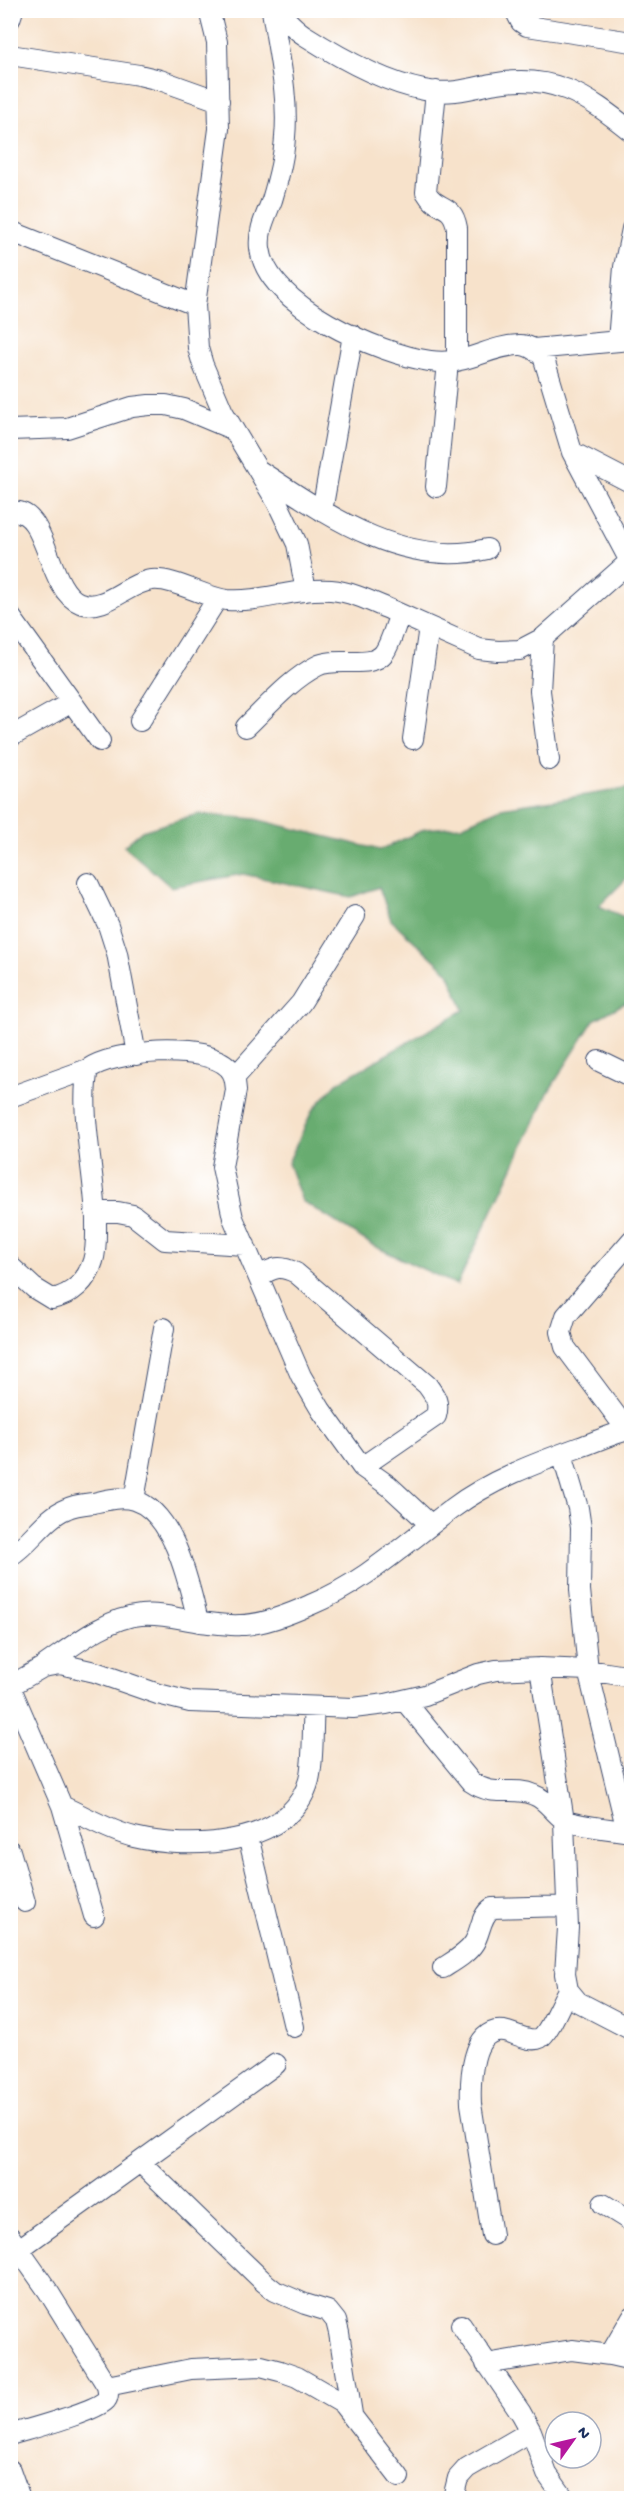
<svg xmlns="http://www.w3.org/2000/svg" width="642" height="2509" font-family="'Gochi Hand',sans-serif">
<style>
.forest{fill:#68ac70;stroke:#426e67;stroke-width:1.5}
.lines{fill:none;stroke-linecap:round;stroke-linejoin:round}
.minor-casing{stroke:#3c4a6e;stroke-width:22}
.minor{stroke:#fff;stroke-width:20}
</style>
<rect width="100%" height="100%" fill="#fff"/>
<filter id="ink" filterUnits="userSpaceOnUse"><feTurbulence type="fractalNoise" baseFrequency=".0167" numOctaves="2"/><feDisplacementMap in="SourceGraphic" scale="12" xChannelSelector="R" yChannelSelector="G"/><feConvolveMatrix kernelMatrix="1 2 1 2 8 2 1 2 1" color-interpolation-filters="sRGB"/></filter>
<filter id="wash" filterUnits="userSpaceOnUse"><feTurbulence type="fractalNoise" baseFrequency=".008" numOctaves="4" result="noise"/><feDisplacementMap in="SourceGraphic" scale="24" xChannelSelector="R" yChannelSelector="G"/><feGaussianBlur stdDeviation="1.35" result="paint"/><feColorMatrix in="noise" values="0 0 0 0 0 0 0 0 0 0 0 0 0 0 0 0 0 1.4 0 .05"/><feComposite in="paint" operator="in"/></filter>
<g filter="url(#wash)">
<rect width="100%" height="100%" fill="#f7e2cb"/>
<path class="forest" d="M631,788V874L599,906L631,920V1006L625,1003L594,1020L549,1091L457,1285L374,1246L302,1201L288,1163L312,1111L337,1083L464,1010L448,972L391,920L379,887L351,897L243,874L171,887L124,846L142,831L198,814L255,819L380,850L425,829L461,826L501,808Z"/>
</g>
<g filter="url(#ink)">
<g class="lines">
<defs>
<path id="minor" d="M209,10L217,42L219,129L195,305L198,348L203,365L223,412L277,502L297,544L306,591
M272,10C278,52 289,96 285,137C284,158 278,180 272,200C266,216 258,230 260,248C266,306 380,354 430,361C468,366 487,346 519,345C528,344 536,351 543,356L572,452L632,565
M277,10C286,19 294,29 304,35C337,56 385,83 424,90C448,95 469,89 491,84C552,72 586,95 632,132
M515,10L521,22L527,26L632,42
M10,19L13,10
M10,55L139,75L160,80L219,101
M436,91L426,192C437,212 452,201 457,228V361
M10,231L195,305
M618,341L624,267L632,229
M534,349L630,340
M10,430L67,428L132,407L149,405H166L184,409L232,429
M572,452L632,483
M260,471C327,515 403,569 487,549
M436,487L448,362
M322,511L353,335
M10,512C48,504 46,590 80,603C106,612 128,582 152,580C175,578 203,597 227,600C261,603 296,587 331,590C353,592 372,602 391,610C421,623 450,636 479,649L498,651L520,650L543,638L629,562
M10,616L100,741
M543,638L540,691L549,760
M140,721L217,599
M246,727C268,706 290,680 317,666C336,656 371,670 384,653C391,643 395,626 400,614
M10,737L72,702
M413,739L429,627
M88,883L108,925L117,953L136,1055
M599,1061L632,1077
M235,1077L301,1003L355,916
M10,1097L88,1069
M95,1212H118L133,1215L165,1240L245,1245
M10,1266L34,1288L52,1299C72,1295 87,1281 93,1261C97,1248 96,1233 96,1220C95,1174 79,1111 88,1069C113,1051 205,1043 229,1068C235,1075 235,1081 236,1090L222,1167L233,1218L301,1376L321,1410L362,1467L389,1486L431,1525
M259,1277C273,1267 280,1265 296,1273L427,1385C435,1396 440,1402 436,1416L362,1467
M627,1430L565,1347L561,1332L566,1316L632,1240
M562,1454L578,1508L581,1528L580,1590L588,1670L627,1831
M134,1500L164,1328
M10,1556C31,1543 44,1518 66,1509C74,1505 85,1504 93,1503C106,1500 121,1496 134,1500C175,1513 189,1585 198,1621
M45,1665C73,1646 106,1618 141,1615C161,1613 180,1619 200,1622C213,1623 227,1626 240,1625C263,1625 290,1614 310,1605C364,1583 407,1542 453,1508C490,1480 536,1463 580,1447C597,1441 614,1433 632,1429
M540,1668L564,1821L568,1928L565,1974L568,1990L578,2002L632,2030
M404,1700L471,1782C496,1799 511,1785 534,1795C546,1799 553,1812 563,1819C571,1825 618,1830 632,1832
M62,1806C85,1816 109,1831 134,1837C188,1850 291,1848 309,1780C314,1759 312,1729 314,1707
M248,1836L294,2027
M10,1851L25,1902
M94,1916L62,1806L10,1686L43,1667L60,1664L95,1672L158,1694L190,1702L353,1708L386,1704L425,1695L478,1674L496,1670L540,1668L588,1670L632,1677
M443,1968C454,1961 467,1954 474,1943C481,1932 480,1916 492,1908L567,1906
M140,2162L265,2283L275,2291L305,2304L328,2311L336,2321L339,2333L352,2414
M603,2204L632,2222
M492,2235L471,2104C470,2082 471,2026 504,2031C515,2033 530,2043 540,2038C549,2033 562,2000 568,1990
M10,2237L48,2291L107,2386C108,2391 109,2396 106,2400C95,2412 29,2429 10,2435
M19,2249L276,2064
M461,2325L521,2413L531,2431L547,2474L564,2498
M610,2355L632,2317
M486,2364L572,2350L610,2355L632,2360
M107,2386L191,2369L261,2366L280,2371L297,2377L342,2403L399,2477
M10,2470L20,2498
M453,2498L458,2478L467,2468L531,2431"/>
</defs>
<use href="#minor" class="minor-casing"/>
<use href="#minor" class="minor"/>
</g>
</g>
<rect width="642" height="2509" fill="none" stroke="#fff" stroke-width="36"/>
<g transform="translate(573 2440) rotate(56)"><circle r="28" fill="#ffffff" stroke="#a4acbf" stroke-width="1.5"/>
<path d="M0-4.5L10 22L0 15L-10 22Z" fill="#b5179e"/>
<text y="-9" font-size="16" font-weight="bold" text-anchor="middle" fill="#1b2f5e">N</text>
</g>
</svg>
